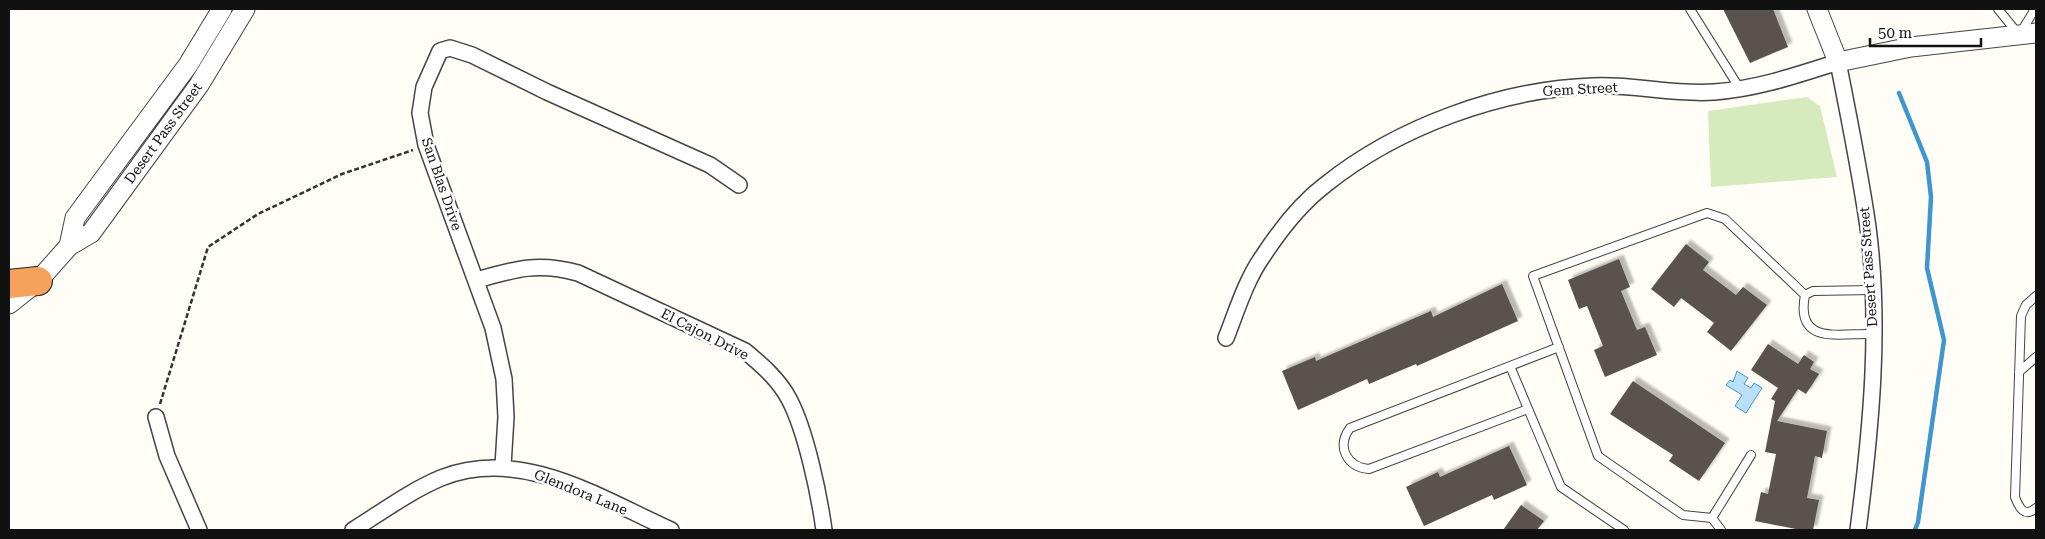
<svg xmlns="http://www.w3.org/2000/svg" width="2045" height="539" font-family="'Roboto Serif',serif">
<style>
.green{fill:#d5ebbd}
.water{fill:#b9e0f7;stroke:#3f96cf}
.lines{fill:none;stroke-linecap:round;stroke-linejoin:round}
.stream{stroke:#3f96cf;stroke-width:4.5}
.building{fill:#5a524d;filter:url(#shadow)}
.service-casing{stroke:#444;stroke-width:10}
.minor-casing{stroke:#444;stroke-width:18}
.tertiary-casing{stroke:#444;stroke-width:21}
.motorway-casing{stroke:#222;stroke-width:30}
.path{stroke:#333;stroke-width:2.5;stroke-dasharray:5 2.5;stroke-linecap:butt}
.service{stroke:#fff;stroke-width:8}
.minor{stroke:#fff;stroke-width:15}
.tertiary{stroke:#fff;stroke-width:19}
.motorway{stroke:#f5a25d;stroke-width:28}
.labels{text-anchor:middle;dominant-baseline:central;stroke-width:5;stroke-linejoin:round;paint-order:stroke}
.street-label{font-size:14px;fill:#111;stroke:#fff}
</style>
<defs>
<filter id="shadow"><feDropShadow dx="4.5" dy="-4.5" stdDeviation="1" flood-color="#0004"/></filter>
</defs>
<rect width="100%" height="100%" fill="#fffdf5"/>
<path class="green" d="M1807,97L1820,106L1837,177L1711,187L1708,111Z"/>
<path class="water" d="M1737,371L1748,378L1744,384L1751,388L1754,383L1762,388L1746,413L1735,406L1742,395L1726,385L1730,380L1733,382Z"/>
<g class="lines">
<path class="stream" d="M1899,93L1927,162L1931,197L1927,268L1944,340L1918,522L1915,530"/>
</g>
<path class="building" d="M1723,9H1773L1788,47L1750,63Z
M1686,244L1709,262L1703,270L1736,295L1743,287L1767,305L1731,351L1707,332L1714,323L1681,298L1674,307L1651,289Z
M1619,259L1630,287L1621,291L1637,330L1645,327L1657,355L1605,377L1594,350L1603,346L1587,306L1579,309L1568,280Z
M1502,284L1518,321L1417,366L1416,364L1369,384L1367,379L1298,410L1282,371L1315,357L1316,361L1431,311L1433,317Z
M1768,344L1798,364L1804,355L1814,362L1810,369L1819,374L1806,394L1798,389L1777,421L1827,431L1822,458L1815,456L1807,498L1819,500L1813,530H1801L1755,521L1761,492L1768,494L1776,454L1765,452L1775,401L1771,399L1778,388L1751,370Z
M1633,381L1725,443L1699,481L1669,461L1673,455L1610,414Z
M1509,446L1527,485L1494,500L1492,495L1424,526L1406,487L1438,472L1440,477Z
M1521,505L1544,521L1537,530H1503Z"/>
<g class="lines">
<defs>
<path id="service" d="M1690,9L1740,89
M1998,9L2019,35L2035,9
M1873,290L1813,291L1805,295C1795,346 1839,333 1873,334
M2036,296L2026,305L2021,316L2015,497C2019,508 2025,518 2036,508
M1510,366L1561,487L1624,530
M2019,372L2036,357
M1528,409L1369,469C1347,467 1336,447 1350,428L1559,347
M1751,455L1712,518L1683,515L1598,456L1533,276L1707,213L1725,219L1805,295
M1712,518L1721,530"/>
<path id="minor" d="M477,280C515,269 538,262 578,273L745,351C762,365 779,380 789,399C806,431 819,494 824,530
M1226,338C1237,310 1246,280 1263,256C1280,230 1300,204 1325,185C1397,127 1501,89 1593,86C1634,84 1673,95 1714,92C1757,89 1797,75 1838,62C1849,117 1860,172 1868,227C1881,327 1871,430 1858,530
M156,417L167,456L199,530
M503,466L506,417L504,379L493,328L426,145L420,113L424,87L440,51L450,48L472,55L547,92L710,165L739,185
M353,530C382,512 410,491 441,478C521,446 600,498 671,530"/>
<path id="tertiary" d="M1817,9L1838,62L1911,47L2036,33
M69,246L75,218L188,65L222,9
M9,304L38,281L69,246L91,233L199,85L245,9"/>
<path id="motorway" d="M9,284L38,281"/>
</defs>
<use href="#service" class="service-casing"/>
<use href="#minor" class="minor-casing"/>
<use href="#tertiary" class="tertiary-casing"/>
<use href="#motorway" class="motorway-casing"/>
<path class="path" d="M160,404L208,247L258,214L342,174L413,150"/>
<use href="#service" class="service"/>
<use href="#minor" class="minor"/>
<use href="#tertiary" class="tertiary"/>
<use href="#motorway" class="motorway"/>
</g>
<g class="labels">
<g class="street-label">
<text transform="translate(1580 89) rotate(-3)">Gem Street</text>
<text transform="translate(163 133) rotate(-54)">Desert Pass Street</text>
<text transform="translate(442 184) rotate(71)">San Blas Drive</text>
<text transform="translate(1868 267) rotate(-94)">Desert Pass Street</text>
<text transform="translate(705 334) rotate(27)">El Cajon Drive</text>
<text transform="translate(581 492) rotate(22)">Glendora Lane</text>
</g>
</g>
<rect width="2045" height="539" fill="none" stroke="#111111" stroke-width="20"/>
<path d="M1870 38v8h111v-8" fill="none" stroke="#111111" stroke-width="2.5"/>
<text x="1878" y="38" font-size="15" fill="#111111" stroke="#ffffff" stroke-width="4" paint-order="stroke">50 m</text>
</svg>
